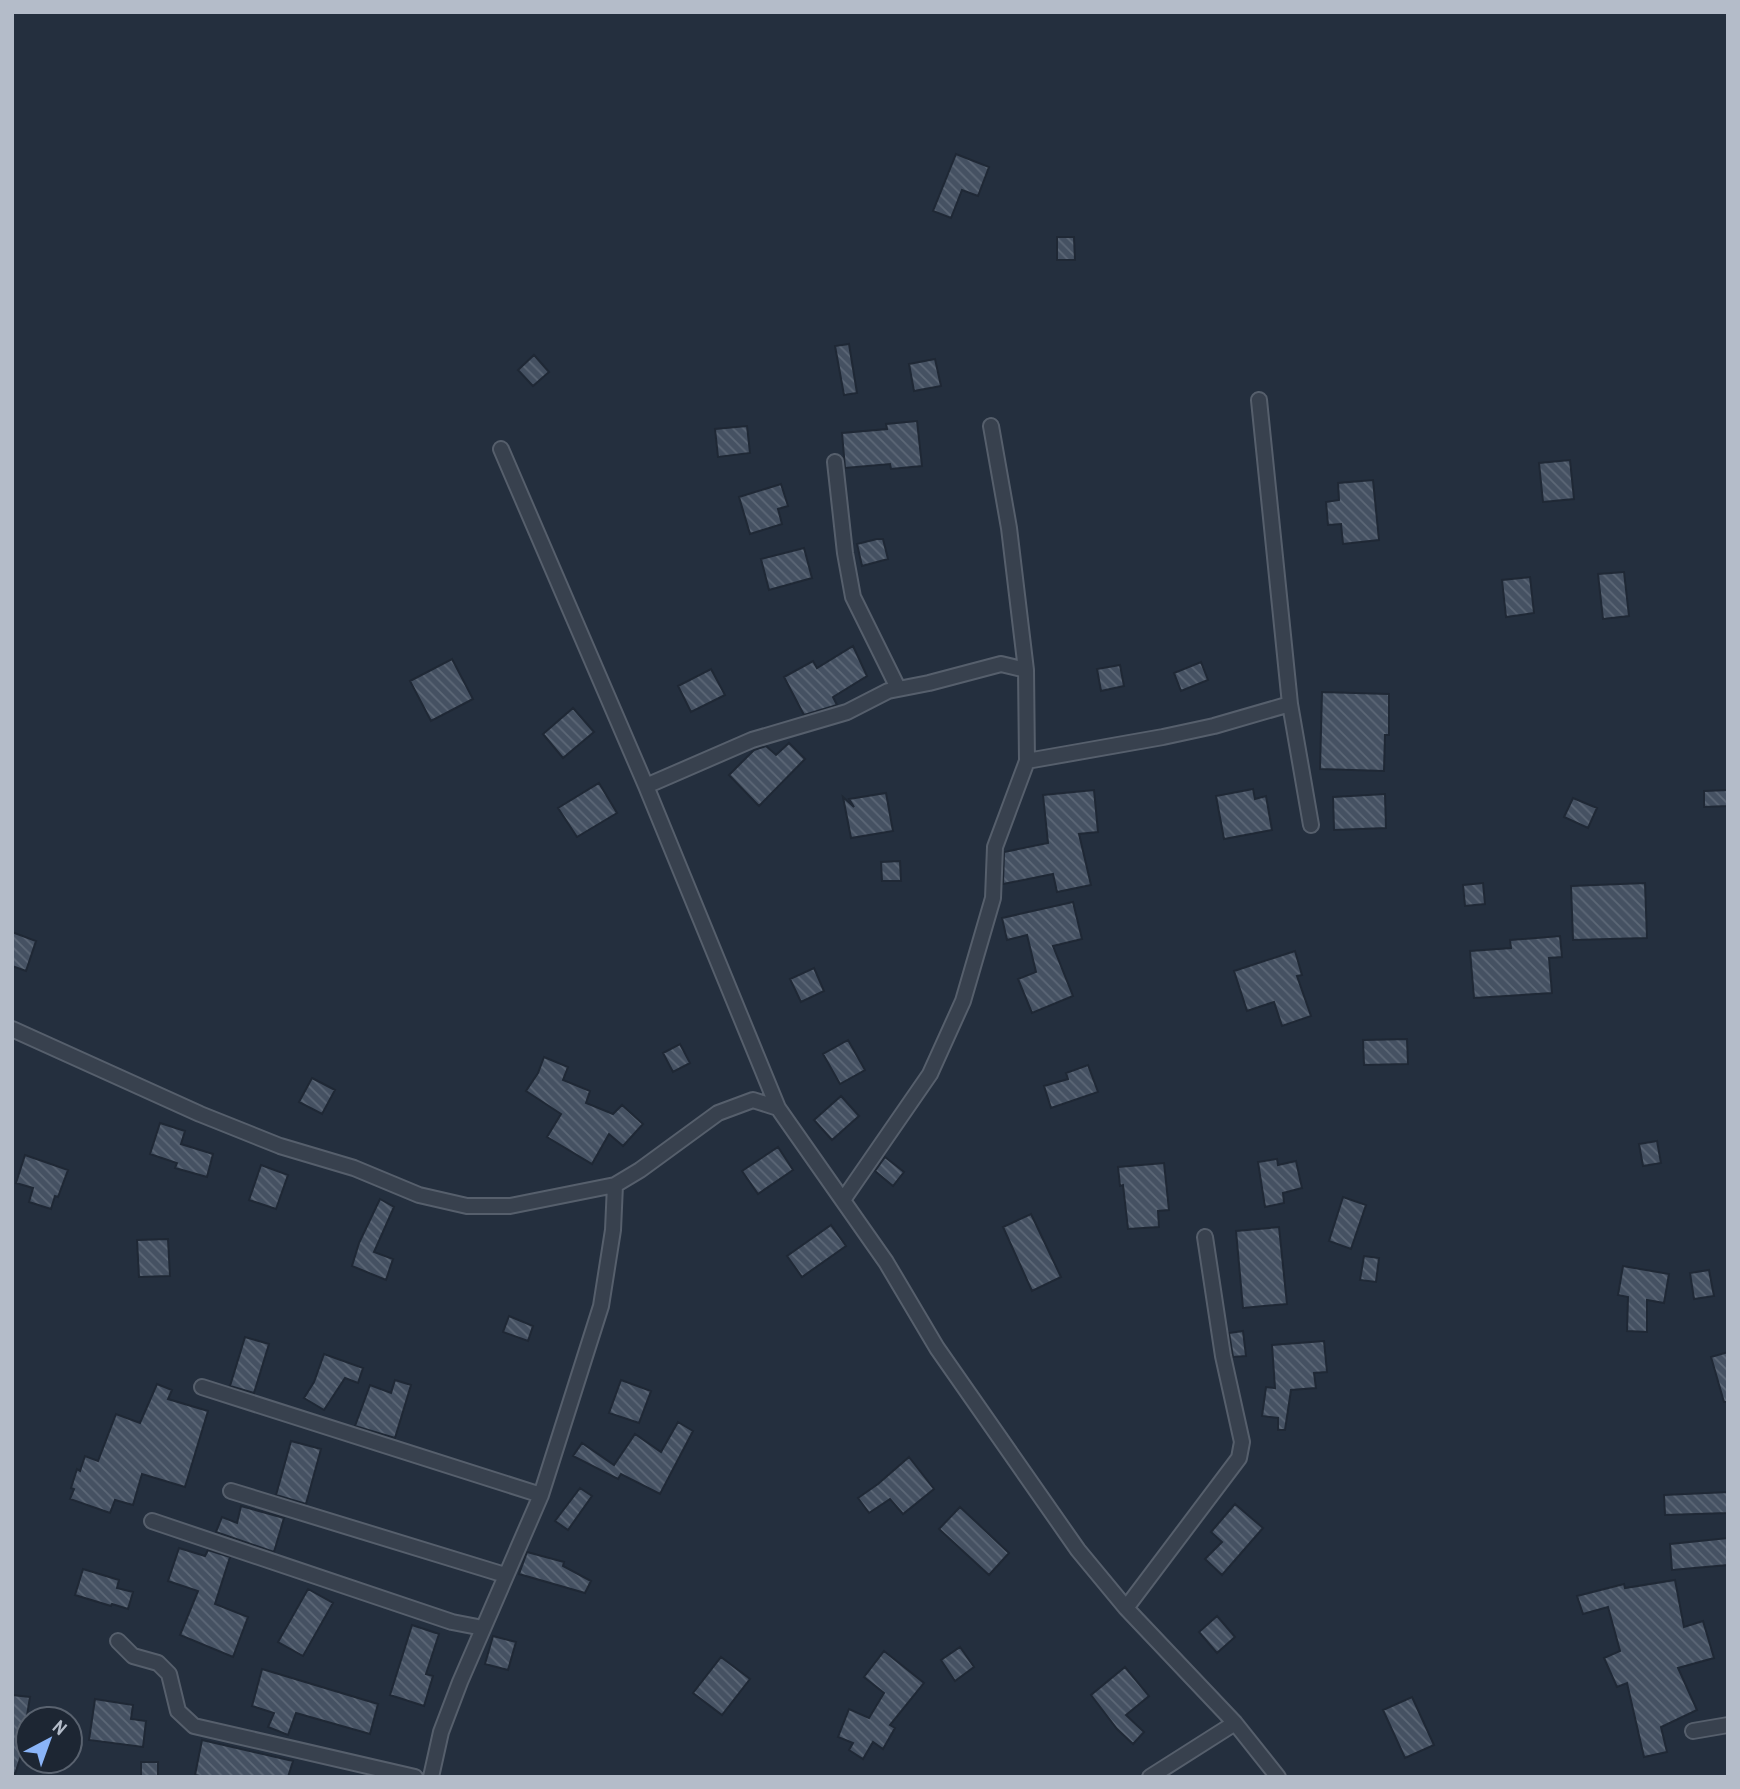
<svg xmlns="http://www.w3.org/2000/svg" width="1740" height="1789" font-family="'Archivo Narrow',sans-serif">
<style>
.building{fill:url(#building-back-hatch);stroke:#1f2835;stroke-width:2}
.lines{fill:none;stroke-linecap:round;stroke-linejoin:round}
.minor-casing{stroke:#565f6c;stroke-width:18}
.minor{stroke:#38414e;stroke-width:14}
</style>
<defs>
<pattern id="building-back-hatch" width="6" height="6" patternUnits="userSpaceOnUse" patternTransform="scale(1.75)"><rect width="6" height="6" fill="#455162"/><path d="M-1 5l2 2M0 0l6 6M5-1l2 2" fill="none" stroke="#5d6877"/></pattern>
</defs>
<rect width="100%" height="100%" fill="#242f3e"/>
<path class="building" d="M956,154L989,167L978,196L962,190L951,218L933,211Z
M1057,237H1074L1075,260H1057Z
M849,344L857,393L844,395L835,346Z
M534,355L549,372L533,386L518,370Z
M935,359L941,386L914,391L909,364Z
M917,421L922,466L891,469L890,464L845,468L842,433L887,429L886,424Z
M747,426L750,453L718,457L715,429Z
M1570,460L1574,499L1543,502L1539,463Z
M1373,480L1379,540L1343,544L1341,524L1328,525L1326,502L1339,500L1338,483Z
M781,484L788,506L778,509L782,524L750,534L739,497Z
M877,539H883L888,559L862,566L857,544Z
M804,548L812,578L769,590L761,559Z
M1624,572L1629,616L1603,619L1598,574Z
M1530,577L1534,613L1506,617L1502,580Z
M853,646L867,676L833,697L837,705L804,715L784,677L813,661L817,668Z
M452,659L473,699L431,721L410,681Z
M1201,662L1208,680L1181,691L1174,673Z
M1120,665L1124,686L1101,691L1097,669Z
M711,669L725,695L691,712L678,686Z
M1322,692L1389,694V735H1385L1384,771L1320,769Z
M573,708L594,732L563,758L543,734Z
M789,743L805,759L759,806L729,775L754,750L766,746L776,755Z
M599,783L617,813L577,837L558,808Z
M1253,789L1255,799L1266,796L1272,830L1224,839L1216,796Z
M1094,790L1098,832L1079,834L1091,885L1057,892L1053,874L1003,884L1004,852L1048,843L1043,795Z
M1728,790V806L1704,807V791Z
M886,793L893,831L851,838L843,797L854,807L849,799Z
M1385,794L1386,828L1334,830L1333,797Z
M1573,798L1597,808L1588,828L1564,817Z
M900,861L901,881H882L881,862Z
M1483,883L1485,904L1465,906L1463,885Z
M1645,883L1647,938L1573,940L1571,886Z
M1073,902L1082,939L1053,946L1073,996L1032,1013L1018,979L1036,972L1027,935L1007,940L1002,918Z
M12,932L36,941L26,971L12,966Z
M1560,936L1562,957L1549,958L1552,993L1474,998L1470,951L1511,948L1510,940Z
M1295,951L1302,975L1297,976L1311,1016L1282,1026L1274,1002L1247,1011L1234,971Z
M814,968L824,991L801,1002L790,979Z
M1407,1039L1408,1064L1364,1065L1363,1040Z
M848,1040L865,1070L840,1084L823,1054Z
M680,1044L690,1063L673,1072L663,1053Z
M544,1057L568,1067L563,1080L590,1091L586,1103L613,1114L622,1105L643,1124L623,1146L609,1134L592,1164L547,1137L561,1114L526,1091L538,1073Z
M1088,1065L1098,1092L1051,1108L1044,1086L1068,1079L1066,1073Z
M312,1078L335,1090L322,1114L299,1102Z
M841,1096L859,1116L832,1140L814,1120Z
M160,1123L185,1131L181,1144L213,1154L207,1177L175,1168L177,1163L150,1154Z
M1657,1141L1661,1163L1643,1166L1639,1144Z
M778,1147L793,1170L758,1194L742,1171Z
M25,1155L68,1170L58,1197L55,1196L51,1209L29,1202L33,1188L16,1183Z
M885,1157L904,1172L893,1186L875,1171Z
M1277,1159L1278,1165L1296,1161L1302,1188L1283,1193L1284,1203L1265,1207L1258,1162Z
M1164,1163L1169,1210L1158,1211L1159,1227L1128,1229L1123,1185L1120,1186L1118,1167Z
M261,1165L288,1175L276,1209L249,1200Z
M1343,1197L1366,1205L1351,1249L1329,1241Z
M380,1199L394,1207L374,1252L393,1259L386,1280L352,1266L359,1243Z
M1031,1214L1061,1277L1032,1291L1003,1227Z
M831,1225L846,1246L802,1277L787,1256Z
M1279,1227L1287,1304L1243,1308L1236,1231Z
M168,1239L170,1276L139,1277L137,1240Z
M1364,1256L1379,1258L1376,1282L1360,1280Z
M1623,1266L1669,1274L1664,1303L1647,1300V1332L1627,1331L1628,1297L1618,1295Z
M1709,1270L1714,1296L1694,1299L1690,1273Z
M509,1316L533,1326L528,1341L503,1332Z
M1243,1331L1246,1356L1233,1357L1229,1333Z
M245,1337L269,1344L254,1393L230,1386Z
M1324,1341L1327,1372L1314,1373L1316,1388L1291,1390L1285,1430H1278V1418L1262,1416L1266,1387L1275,1388L1272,1345Z
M1728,1352V1402H1724L1711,1357Z
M324,1354L363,1368L358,1383L345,1378L324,1410L304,1398L314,1382Z
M395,1380L411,1385L395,1438L355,1426L370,1385L391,1393Z
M621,1380L651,1391L639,1423L609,1413Z
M157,1384L172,1390L168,1399L208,1411L185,1487L142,1474L133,1505L115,1500L110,1513L70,1499L74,1489L71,1488L77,1469L80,1471L85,1456L98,1461L116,1414L140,1423Z
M678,1422L693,1431L660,1494L621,1474L618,1479L573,1456L582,1443L614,1465L635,1434L661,1452Z
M291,1441L321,1449L306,1504L276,1495Z
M909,1457L934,1489L903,1514L890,1499L869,1513L858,1498L878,1484Z
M580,1488L592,1496L568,1530L555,1521Z
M1728,1492V1513L1665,1515L1664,1495Z
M1235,1504L1263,1528L1222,1575L1205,1559L1222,1542L1211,1532Z
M241,1506L284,1518L274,1552L216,1532L222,1517L237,1523Z
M960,1507L1009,1553L989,1575L939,1529Z
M1728,1538V1565L1672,1570L1670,1544Z
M179,1548L205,1556L208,1550L230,1557L215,1604L248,1617L233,1657L180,1635L198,1591L168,1581Z
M527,1552L564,1562L563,1566L591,1581L585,1593L519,1574Z
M83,1569L119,1580L117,1588L133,1592L128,1609L112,1604L111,1606L75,1595Z
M1675,1580L1684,1627L1703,1621L1714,1658L1678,1668L1697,1710L1661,1727L1667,1752L1644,1757L1627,1683L1617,1687L1604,1658L1620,1651L1608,1607L1583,1614L1577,1596L1624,1584L1625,1588Z
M308,1589L333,1603L303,1656L278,1642Z
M1217,1616L1235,1637L1217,1653L1199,1632Z
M412,1625L439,1634L426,1674L433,1676L424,1706L390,1695Z
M493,1636L516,1642L508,1670L485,1664Z
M960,1647L974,1667L955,1681L941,1660Z
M884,1651L924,1683L890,1725L895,1728L883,1749L873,1742L863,1759L849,1750L853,1743L838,1737L849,1709L869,1718L884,1693L864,1677Z
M721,1657L750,1679L722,1715L693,1693Z
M1125,1667L1149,1696L1126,1715L1144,1732L1133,1744L1117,1729L1091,1695Z
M262,1669L378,1704L370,1734L296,1713L288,1735L268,1727L274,1713L252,1706Z
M12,1695L30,1697L26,1722L28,1723V1735L15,1774L12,1773Z
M1412,1697L1434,1745L1405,1758L1383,1710Z
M95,1699L133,1705L131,1719L146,1721L143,1747L89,1740Z
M202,1740L293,1761L288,1777H205L195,1775Z
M141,1762H158V1776H141Z"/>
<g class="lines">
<defs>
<path id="minor" d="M1259,400L1290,704L1311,825
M501,449L646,786L778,1108
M835,462L845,553L853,597L898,688
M1027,761L1163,737L1214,726L1290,704
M646,786L752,740L847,712L888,691L929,683L1001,664L1026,670
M12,1029L200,1114L280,1146L354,1168L419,1195L467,1206H510L615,1185L640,1170L718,1113L753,1100L778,1108L886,1262L937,1348L1078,1550L1126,1608L1235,1723L1278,1777
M843,1200L930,1074L963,1001L993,898L995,847L1027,761L1026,670L1009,528L991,426
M202,1387L541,1495
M231,1491L505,1575
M152,1521L452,1622L483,1628
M1126,1608L1239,1458L1242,1442L1223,1356L1205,1237
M118,1641L133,1656L158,1663L169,1674L178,1711L194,1726L415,1777
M1693,1731L1728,1725
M431,1777L441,1732L460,1682L541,1495L601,1306L613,1230L615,1185
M1150,1777L1235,1723"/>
</defs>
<use href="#minor" class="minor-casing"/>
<use href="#minor" class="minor"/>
</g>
<rect width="1740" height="1789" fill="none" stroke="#b4bcc9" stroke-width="28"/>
<g transform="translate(49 1740) rotate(41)"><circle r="33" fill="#1d2633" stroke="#59626f" stroke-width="2"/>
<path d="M0-5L12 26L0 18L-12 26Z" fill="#8ab4f8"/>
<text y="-10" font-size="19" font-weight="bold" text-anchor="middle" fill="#b4bcc9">N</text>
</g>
</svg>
